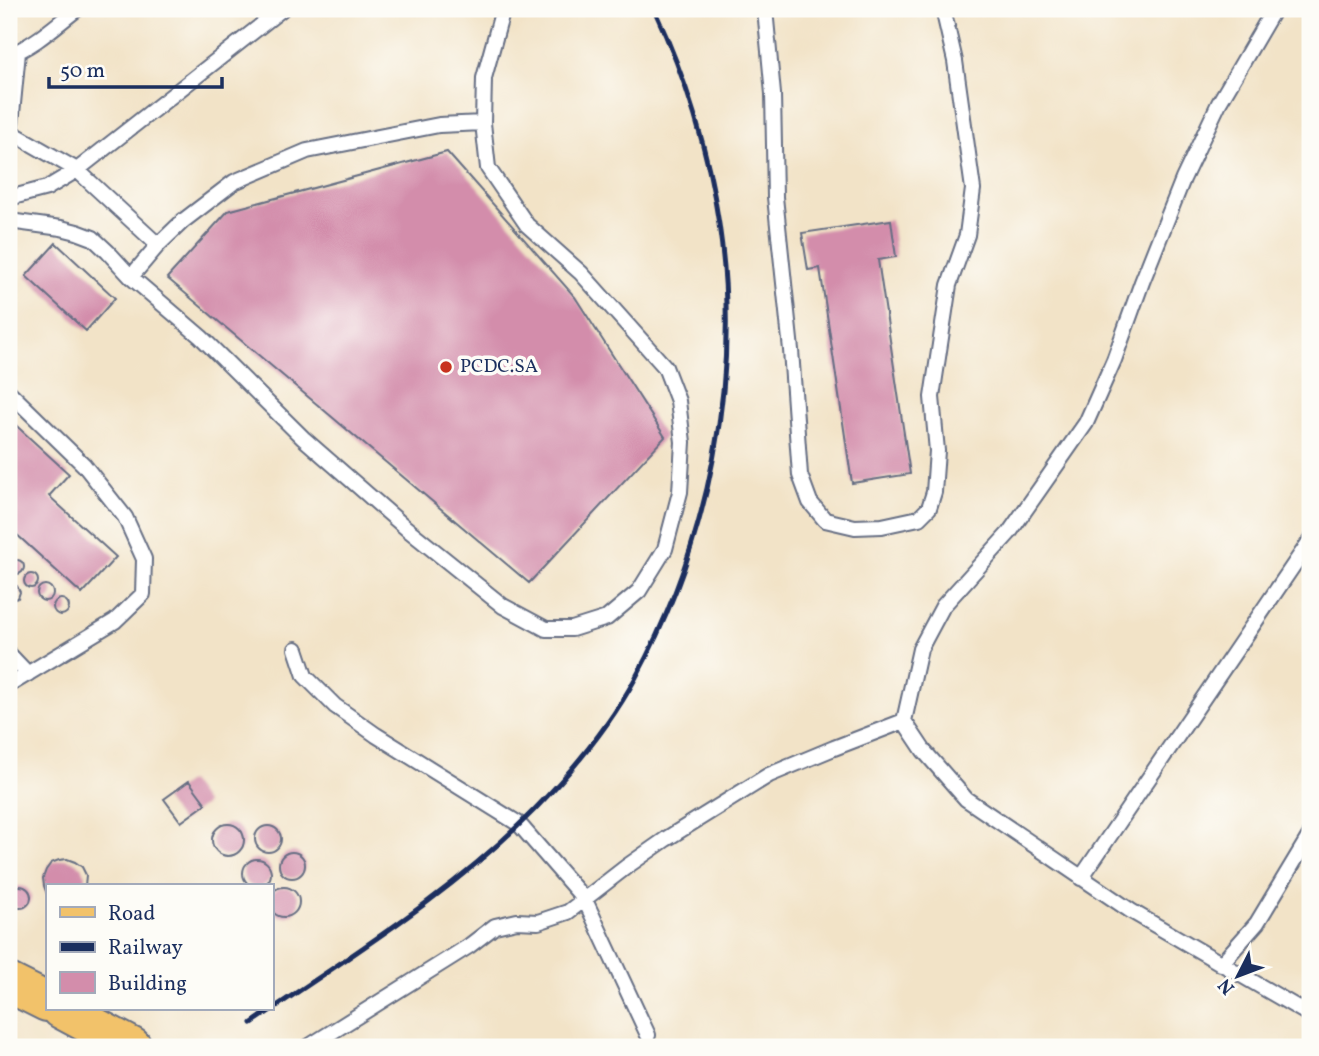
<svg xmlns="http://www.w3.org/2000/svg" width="1319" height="1056" font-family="Vollkorn,serif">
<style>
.building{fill:#d38dab}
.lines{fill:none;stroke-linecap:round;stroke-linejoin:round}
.service-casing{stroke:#666e83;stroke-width:18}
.primary-casing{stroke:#666e83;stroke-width:42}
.service{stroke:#fff;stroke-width:14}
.primary{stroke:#f2c26a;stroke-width:38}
.rail{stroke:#1b2f5e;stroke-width:5}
.poi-dot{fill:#c8321e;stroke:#fdfcf7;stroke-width:2.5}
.labels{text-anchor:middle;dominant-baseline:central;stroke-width:7;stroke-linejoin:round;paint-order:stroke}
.poi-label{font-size:19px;fill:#1b2f5e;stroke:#fdfcf7;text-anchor:start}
</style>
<rect width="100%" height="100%" fill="#fdfcf7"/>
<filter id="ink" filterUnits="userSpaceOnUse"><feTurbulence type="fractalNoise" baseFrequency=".0143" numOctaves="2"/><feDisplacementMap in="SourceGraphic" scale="14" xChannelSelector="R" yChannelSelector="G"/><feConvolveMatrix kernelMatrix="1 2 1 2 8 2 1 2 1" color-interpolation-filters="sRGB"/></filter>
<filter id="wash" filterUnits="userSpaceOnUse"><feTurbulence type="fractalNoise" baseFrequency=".00686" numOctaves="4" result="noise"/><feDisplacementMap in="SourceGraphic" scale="28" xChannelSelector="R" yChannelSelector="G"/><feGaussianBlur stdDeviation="1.57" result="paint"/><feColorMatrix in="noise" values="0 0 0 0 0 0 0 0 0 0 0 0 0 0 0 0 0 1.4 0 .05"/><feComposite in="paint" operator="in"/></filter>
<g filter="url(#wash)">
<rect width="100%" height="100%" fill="#f2e3c7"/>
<g id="blocks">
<path class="building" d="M447,152L575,297L665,437L529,583L167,278L228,211Z
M891,220L896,257L878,260L910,474L852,483L820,268L808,270L802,233Z
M56,243L115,298L86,331L26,276Z
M9,419L69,474L49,496L116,557L82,594L15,533L9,540Z
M10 567a7 7 0 1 1 14 0a7 7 0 1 1-14 0Z
M24 581a7 7 0 1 1 14 0a7 7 0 1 1-14 0Z
M11,584L17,586L20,592L18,598L12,600H9V585Z
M37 593a8 8 0 1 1 16 0a8 8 0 1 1-16 0Z
M53 607a8 8 0 1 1 16 0a8 8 0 1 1-16 0Z
M189,781L206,804L181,822L164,799Z
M212 840a16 16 0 1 1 32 0a16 16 0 1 1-32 0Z
M255 839a13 13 0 1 1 26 0a13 13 0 1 1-26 0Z
M279 865a13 13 0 1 1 26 0a13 13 0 1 1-26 0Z
M243 873a14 14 0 1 1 28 0a14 14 0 1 1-28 0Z
M67,859L75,862L82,867L86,875L85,886H47V894L44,886L43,878L46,870L51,863L59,860Z
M9 897a11 11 0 1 1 22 0a11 11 0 1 1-22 0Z
M269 902a15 15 0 1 1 30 0a15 15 0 1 1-30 0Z"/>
</g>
</g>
<g filter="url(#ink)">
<use href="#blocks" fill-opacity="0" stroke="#666e83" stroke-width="2"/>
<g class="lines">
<defs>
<path id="service" d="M765,9L773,94L775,197L791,350L800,475L810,502L825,520L855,527L882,526L919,518L929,508L934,492L937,451L932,397L949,285L967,235L973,189L955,61L943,9
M9,55C34,46 56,25 77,9
M9,131L77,170L158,245
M9,145L18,52
M9,198L47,188L77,170L282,9
M9,221L61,228L77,232L93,238L108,252L131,277L201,337L303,438L406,528L503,606L546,629H572L607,618L639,591L665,549L680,492L683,442L678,401L665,367L581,273L527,225L488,168L483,123L484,78L503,9
M131,277L158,245L183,221L234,182L307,151L439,125L483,123
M9,392L84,465L125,517L144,559L143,594L115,621L9,685
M296,649L305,676L335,706L376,735L519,824L585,900L648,1035
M9,654L28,674
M904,721L920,649L943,606L1009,533L1086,423L1114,360L1142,282L1183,179L1219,103L1274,9
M1081,878L1310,541
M1221,964L1257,923L1310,835
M308,1047L469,946L495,926L517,921L538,922L568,912L626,867L666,839L769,775L834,748L904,721L924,751L966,799L1131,911L1310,1015"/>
<path id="primary" d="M9,983L47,1002
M61,1009L132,1047"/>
</defs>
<use href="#service" class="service-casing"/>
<use href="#primary" class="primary-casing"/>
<use href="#service" class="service"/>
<use href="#primary" class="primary"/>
<path class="rail" d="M252,1023C349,956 452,894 534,810C572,771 609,727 635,679C709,542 742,379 719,224C708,149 686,78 654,9"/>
</g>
</g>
<circle class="poi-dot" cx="446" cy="367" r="7"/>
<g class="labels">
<g class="poi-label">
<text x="460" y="367">PCDC.SA</text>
</g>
</g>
<rect width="1319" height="1056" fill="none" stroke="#fdfcf7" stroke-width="35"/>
<rect x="46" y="884" width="228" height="126" fill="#fdfcf7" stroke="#a3aaba" stroke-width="2"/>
<rect x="60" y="907" width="35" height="10" fill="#f2c26a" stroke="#a3aaba" stroke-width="2"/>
<text x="108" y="920" font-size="21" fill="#1b2f5e">Road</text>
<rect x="60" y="942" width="35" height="10" fill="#1b2f5e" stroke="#a3aaba" stroke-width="2"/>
<text x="108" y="954" font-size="21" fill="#1b2f5e">Railway</text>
<rect x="60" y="972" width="35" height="21" fill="#d38dab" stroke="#a3aaba" stroke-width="2"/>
<text x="108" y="990" font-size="21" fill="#1b2f5e">Building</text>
<g transform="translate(1238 976) rotate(228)" stroke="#fdfcf7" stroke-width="5" paint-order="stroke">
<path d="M0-5L12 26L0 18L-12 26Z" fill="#1b2f5e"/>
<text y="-10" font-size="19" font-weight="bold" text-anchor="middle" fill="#1b2f5e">N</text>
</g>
<path d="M49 77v10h173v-10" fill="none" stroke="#1b2f5e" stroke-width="3.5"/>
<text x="60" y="77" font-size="21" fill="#1b2f5e" stroke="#fdfcf7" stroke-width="5" paint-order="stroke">50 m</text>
</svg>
